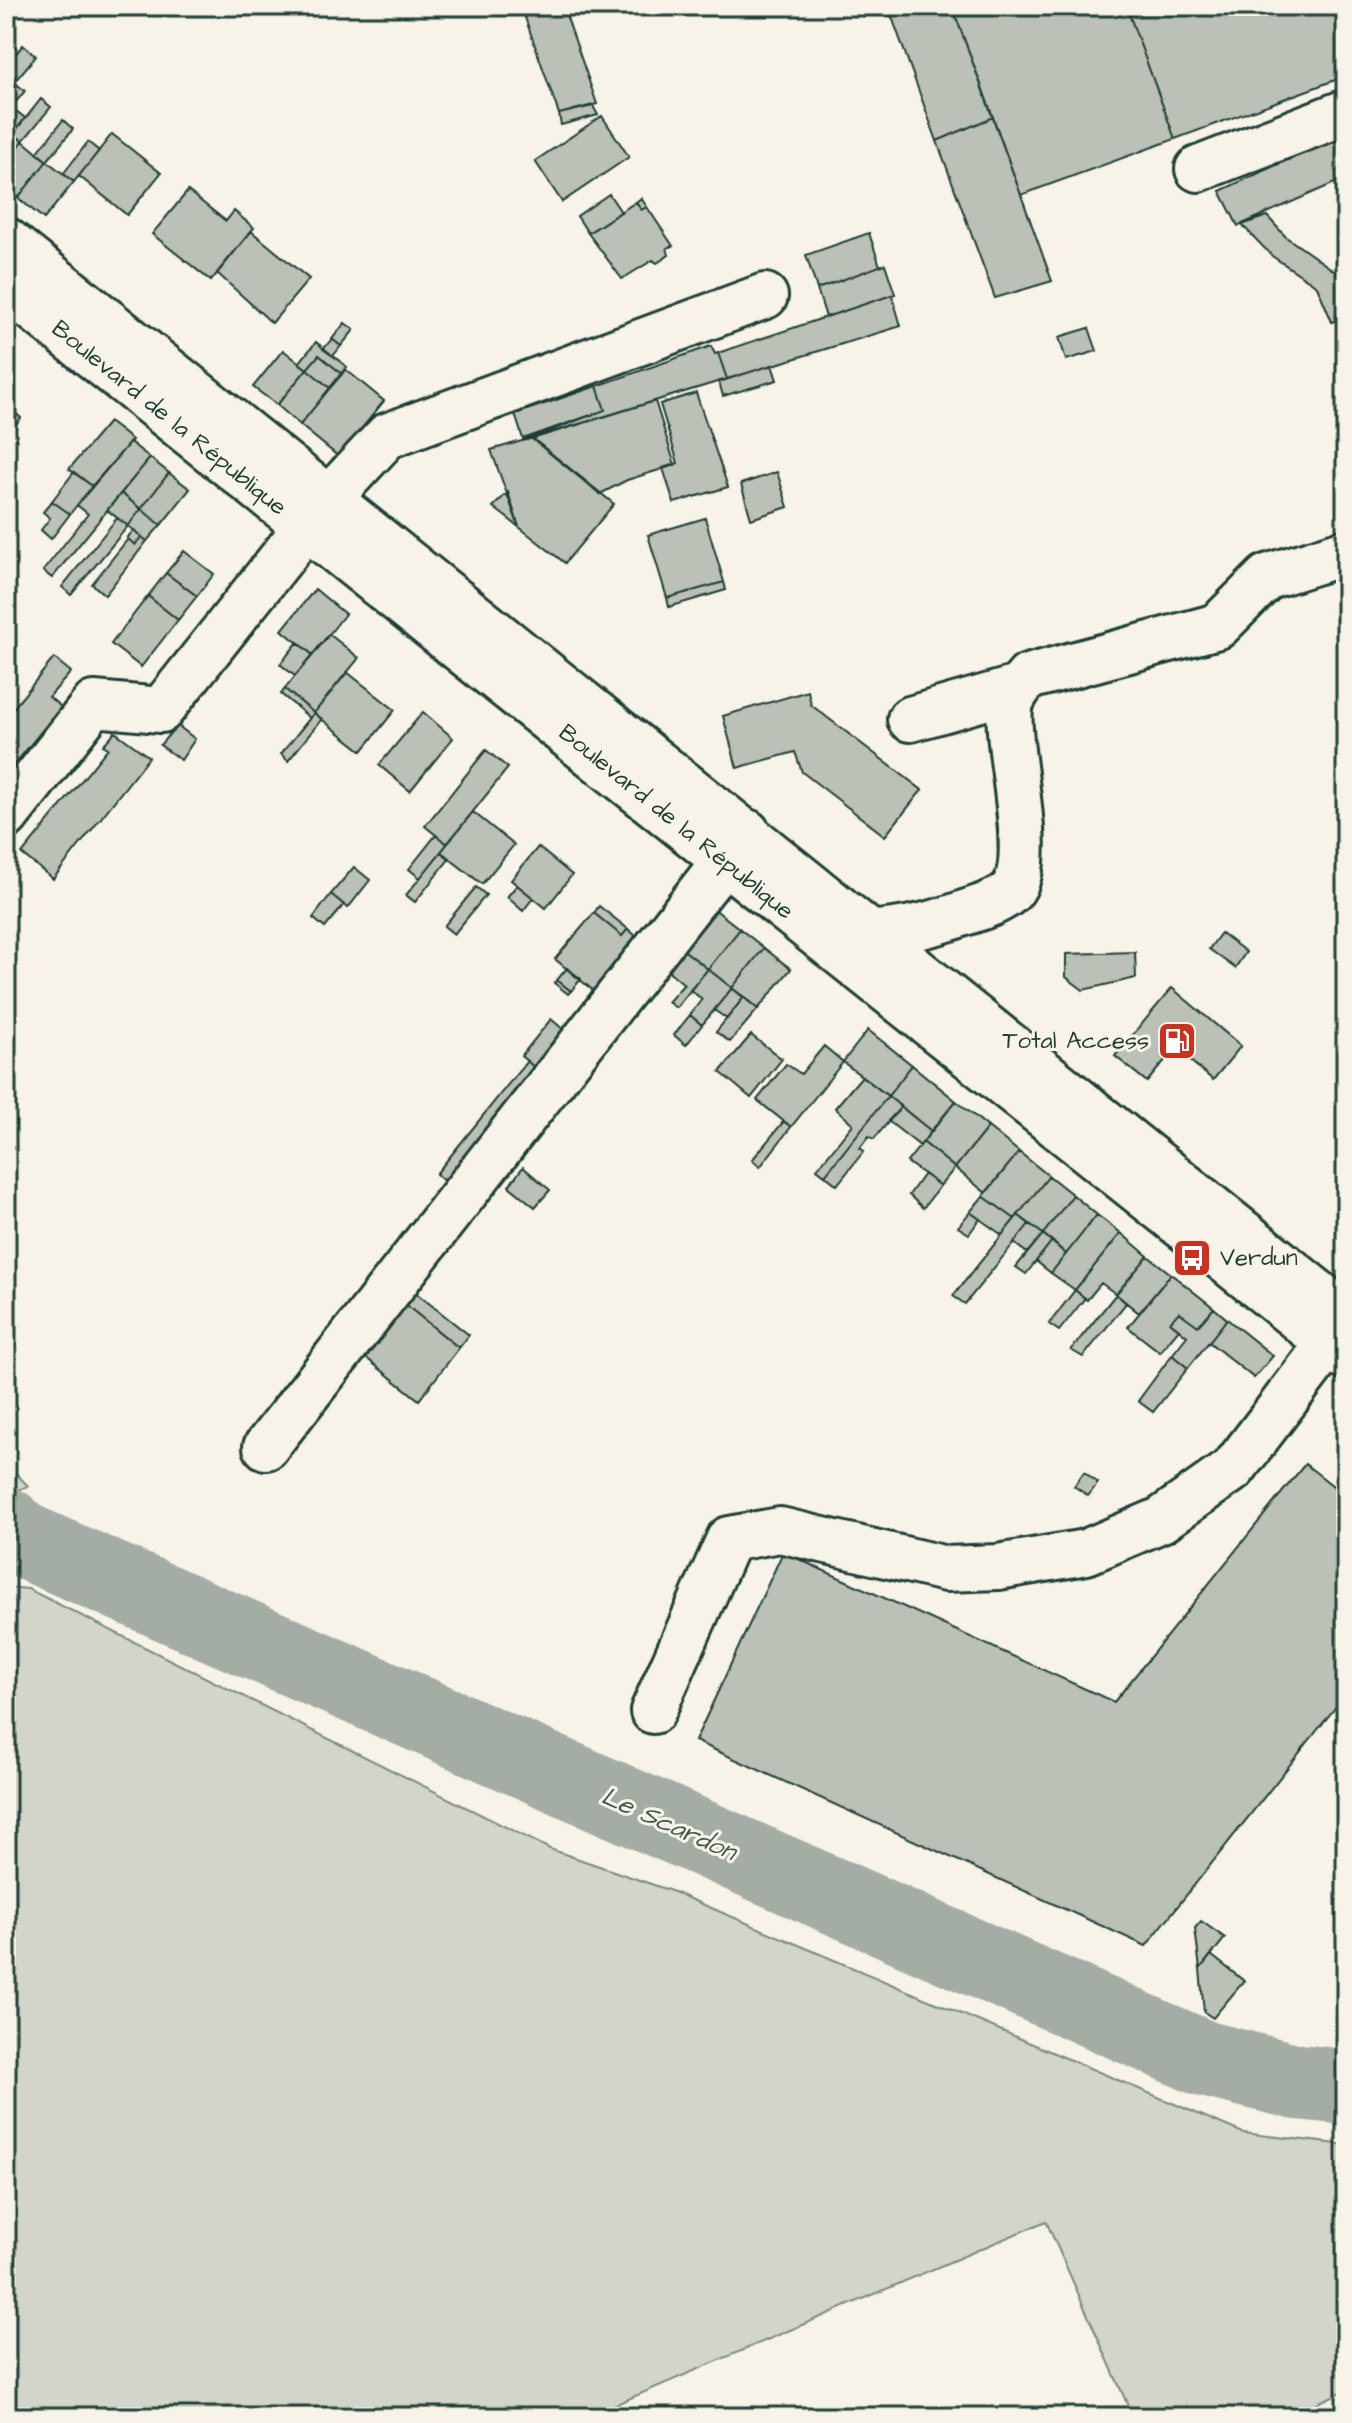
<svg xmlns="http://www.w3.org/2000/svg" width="1352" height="2423" font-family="'Architects Daughter',sans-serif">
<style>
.green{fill:#d3d5ca;stroke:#79897f;stroke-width:2}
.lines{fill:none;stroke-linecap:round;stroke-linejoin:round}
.river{stroke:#a4ada3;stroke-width:76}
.building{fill:#bbc1b6;stroke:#1f3d34;stroke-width:2}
.minor-casing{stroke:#1f3d34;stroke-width:50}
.major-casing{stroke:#1f3d34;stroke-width:50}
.minor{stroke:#f7f3e8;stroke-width:44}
.major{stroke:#f7f3e8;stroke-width:44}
.labels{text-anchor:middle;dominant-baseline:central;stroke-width:6;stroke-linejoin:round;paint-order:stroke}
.street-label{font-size:24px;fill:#1f3d34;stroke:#f7f3e8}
.poi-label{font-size:24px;fill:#1f3d34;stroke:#f7f3e8;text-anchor:end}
.water-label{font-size:26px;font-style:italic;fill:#405950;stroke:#f7f3e8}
</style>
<rect width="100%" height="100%" fill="#f7f3e8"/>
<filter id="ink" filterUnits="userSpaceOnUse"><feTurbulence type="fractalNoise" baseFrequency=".0125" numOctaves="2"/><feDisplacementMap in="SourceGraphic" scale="16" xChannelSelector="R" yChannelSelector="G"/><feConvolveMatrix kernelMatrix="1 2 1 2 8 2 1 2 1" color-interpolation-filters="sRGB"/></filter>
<g filter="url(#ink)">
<path class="green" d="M6,1463L28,1486L6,1495Z
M6,1587L28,1589L550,1849L671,1891L1243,2133L1346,2145V2390L1287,2417H1133L1046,2221L614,2405L619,2417H6Z"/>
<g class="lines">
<path class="river" d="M6,1525L23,1540L1205,2059L1298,2082L1346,2087"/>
</g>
<path class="building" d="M521,6H563L597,104L559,114Z
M888,6H952L993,117L937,141Z
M952,6H1126L1175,139L1021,195Z
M1126,6H1346V76L1175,139Z
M23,45L36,56L14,82L25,91L6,114V65Z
M41,99L51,107L23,141L13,134Z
M593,106L598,115L561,125L559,114Z
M11,107L25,118L13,134L6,128V114Z
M602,116L629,157L562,202L535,161Z
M993,117L1052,281L995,298L937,141Z
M63,120L73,129L47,161L37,153Z
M6,128L23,141L6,162Z
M1346,133V178L1238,226L1220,191Z
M112,134L161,173L127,215L79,176Z
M23,141L47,161L18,198L6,189V162Z
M88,142L99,151L74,182L63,174Z
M47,161L74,182L44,219L18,198Z
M188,191L226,221L234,211L254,228L211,281L152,234Z
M609,194L621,212L588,233L577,216Z
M641,198L647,207L641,210L636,202Z
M636,202L641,210L647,207L673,246L667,248L669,255L657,263L653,260L622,279L588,233Z
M1267,216L1286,237L1346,279V317L1332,322L1317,286L1272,256L1242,225Z
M251,231L309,279L272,323L217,273Z
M869,233L880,266L817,289L806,255Z
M885,264L895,294L826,317L817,289Z
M892,295L901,326L727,379L718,353Z
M345,323L354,330L341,346L332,339Z
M1089,328L1097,351L1066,360L1059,337Z
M332,339L341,346L333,356L323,349Z
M316,342L347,367L342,374L319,355L307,369L299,363Z
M711,346L715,354L718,353L727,379L523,441L605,410L597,386Z
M283,350L307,369L277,405L253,387Z
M319,355L342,374L330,388L307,369Z
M772,365L777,380L723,396L719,382Z
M307,369L330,388L300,425L277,405Z
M345,369L384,401L339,457L300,425Z
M597,386L605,410L523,439L515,414Z
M696,393L728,487L674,503L663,468L678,463L660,404Z
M655,401L675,465L627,480L600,494L532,439Z
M6,405L21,418L6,437Z
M109,422L132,440L92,486L69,469Z
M532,438L614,504L565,563L519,527L491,450Z
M130,442L150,458L52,578L43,571L88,514L77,505Z
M150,458L169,473L141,509L121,493Z
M74,472L92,486L70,514L52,501Z
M777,472L788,507L751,519L741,484Z
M169,473L190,489L161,525L141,509Z
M508,492L519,527L493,507Z
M121,493L141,509L128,526L107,510Z
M52,501L70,514L51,539L41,530L50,518L43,512Z
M141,509L161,525L147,541L128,526Z
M117,518L128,526L71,595L62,587Z
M705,518L724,582L667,598L648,535Z
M134,530L141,537L135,545L127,538Z
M141,537L147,541L105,595L92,584L128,539L135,545Z
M184,551L214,574L197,596L166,573Z
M166,573L197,596L178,620L148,596Z
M724,582L726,590L669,607L667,598Z
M315,589L345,614L313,655L282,630Z
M148,596L178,620L141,667L111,644Z
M329,634L359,658L314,713L285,689Z
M298,642L313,655L295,676L280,664Z
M54,658L71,672L49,697L61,707L6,775V717Z
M347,672L395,710L362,751L314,713Z
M285,689L314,713L310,718L281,694Z
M808,691L811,705L922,790L885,836L802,772L795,752L737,768L723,716Z
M423,712L453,738L410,791L379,765Z
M314,713L322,719L288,761L281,754Z
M177,725L195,739L181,760L160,745Z
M115,732L149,757L53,879L22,854L108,748L103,745Z
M486,750L508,768L447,844L425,826Z
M473,812L514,845L482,884L441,852Z
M436,835L447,844L420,878L409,869Z
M538,847L572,875L546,908L511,880Z
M441,852L450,858L415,902L406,895Z
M354,867L370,880L348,908L331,894Z
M517,885L533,898L523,911L507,897Z
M476,887L486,895L454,934L444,926Z
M331,894L344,905L325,928L313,918Z
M599,906L628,929L622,936L594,913Z
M713,908L740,929L708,969L681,948Z
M594,913L622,936L628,929L645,944L601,997L555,959Z
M740,929L764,948L732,988L708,969Z
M1221,933L1246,952L1235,968L1209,949Z
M681,948L708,969L676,1008L668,1002L684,984L665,968Z
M764,948L791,969L758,1009L732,988Z
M1135,952L1136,978L1083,990L1066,977V954Z
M567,968L581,979L571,991L557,980Z
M708,969L732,988L702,1025L690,1015L702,999L690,990Z
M557,980L571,991L568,994L554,983Z
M732,988L744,997L727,1019L714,1010Z
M1172,988L1241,1046L1213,1080L1175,1048L1147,1082L1115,1056Z
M744,997L758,1009L730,1042L716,1032Z
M690,1015L702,1025L686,1045L674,1035Z
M551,1019L571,1036L541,1073L521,1056Z
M868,1030L912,1065L888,1096L843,1062Z
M751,1035L782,1059L751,1098L720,1072Z
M824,1046L843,1062L791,1127L757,1100L786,1064L801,1074Z
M527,1061L541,1073L449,1186L436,1174Z
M912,1065L956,1101L931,1131L888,1096Z
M862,1076L888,1096L825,1175L817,1169L853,1124L835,1108Z
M888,1096L901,1107L874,1139L869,1136L860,1148L864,1151L837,1185L825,1175Z
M956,1101L988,1127L955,1168L923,1142Z
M901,1107L931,1131L920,1146L888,1121Z
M784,1121L791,1127L760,1167L752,1160Z
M988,1127L1019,1152L986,1193L955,1168Z
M923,1142L955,1168L940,1186L907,1162Z
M1019,1152L1049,1176L1015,1219L983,1196Z
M523,1167L550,1190L535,1207L509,1186Z
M924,1174L940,1186L923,1208L909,1195Z
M1049,1176L1073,1195L1043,1234L1018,1215Z
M1073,1195L1097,1215L1066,1254L1043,1234Z
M983,1196L1015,1219L1002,1235L970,1212Z
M970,1212L980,1219L969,1234L958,1227Z
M1018,1215L1029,1224L1014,1243L965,1304L953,1296Z
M1097,1215L1121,1233L1075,1290L1051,1273Z
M1029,1224L1043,1234L1027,1253L1014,1243Z
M1121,1233L1148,1256L1116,1294L1101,1283L1087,1300L1075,1290Z
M1043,1234L1052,1241L1026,1274L1016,1267Z
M1052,1241L1066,1254L1051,1273L1036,1261Z
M1148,1256L1171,1274L1139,1313L1116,1294Z
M1171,1274L1214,1308L1198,1326L1179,1312L1170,1322L1179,1329L1160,1352L1128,1327Z
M1075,1290L1085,1298L1059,1331L1049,1324Z
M416,1293L469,1335L459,1348L406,1305Z
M1116,1294L1126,1303L1083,1357L1071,1350Z
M406,1305L459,1348L419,1400L365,1357Z
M1214,1308L1227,1319L1188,1368L1172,1355L1187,1336L1170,1322L1179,1312L1198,1326Z
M1227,1319L1273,1356L1254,1378L1209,1342Z
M1172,1355L1188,1368L1153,1412L1138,1401Z
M1305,1464L1346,1496V1694L1146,1946L695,1741L783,1552L1114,1702Z
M1084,1472L1098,1483L1088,1496L1074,1486Z
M1201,1921L1225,1938L1200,1969L1195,1928Z
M1211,1955L1244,1981L1213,2018L1204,2012L1200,1969Z"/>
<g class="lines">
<defs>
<path id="minor" d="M1198,169L1346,112
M910,719L1018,688
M6,816L94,704L161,710L330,497L387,436L765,296
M841,934C883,935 928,927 967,912C982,907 1000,902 1011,891C1038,861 1005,748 1010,709C1011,697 1021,685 1028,677L1218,626L1267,577L1346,552
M266,1447L747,832
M653,1711L729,1539L780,1530L946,1569L998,1567L1086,1552L1161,1520L1233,1469L1346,1321"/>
<path id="major" d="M6,240L1346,1315
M6,287L1346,1357"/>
</defs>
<use href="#minor" class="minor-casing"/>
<use href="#major" class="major-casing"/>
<use href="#minor" class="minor"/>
<use href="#major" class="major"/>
</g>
</g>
<defs>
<symbol id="fuel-square" viewBox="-11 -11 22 22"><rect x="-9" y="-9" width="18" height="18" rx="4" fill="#c8321e" stroke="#f7f3e8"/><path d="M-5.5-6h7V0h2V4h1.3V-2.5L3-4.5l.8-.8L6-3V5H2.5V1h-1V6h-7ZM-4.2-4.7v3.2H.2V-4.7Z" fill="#fff"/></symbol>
<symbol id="bus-square" viewBox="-11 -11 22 22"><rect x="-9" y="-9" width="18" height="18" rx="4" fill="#c8321e" stroke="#f7f3e8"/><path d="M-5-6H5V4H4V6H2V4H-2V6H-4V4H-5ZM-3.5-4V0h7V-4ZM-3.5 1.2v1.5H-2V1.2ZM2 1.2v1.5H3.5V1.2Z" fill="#fff"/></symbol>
</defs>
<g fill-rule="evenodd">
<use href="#fuel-square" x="1155" y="1019" width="44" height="44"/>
<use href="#bus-square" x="1170" y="1236" width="44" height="44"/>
</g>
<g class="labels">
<g class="street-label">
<text transform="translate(169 418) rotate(39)">Boulevard de la République</text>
<text transform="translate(676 822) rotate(39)">Boulevard de la République</text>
</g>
<g class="poi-label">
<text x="1149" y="1041">Total Access</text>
<text x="1220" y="1258" text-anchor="start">Verdun</text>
</g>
<g class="water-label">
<text transform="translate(669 1824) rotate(24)">Le Scardon</text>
</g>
</g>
<rect width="1352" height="2423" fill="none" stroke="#f7f3e8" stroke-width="32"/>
<rect x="16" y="16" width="1320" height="2391" fill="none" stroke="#1f3d34" stroke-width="3" filter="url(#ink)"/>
</svg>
